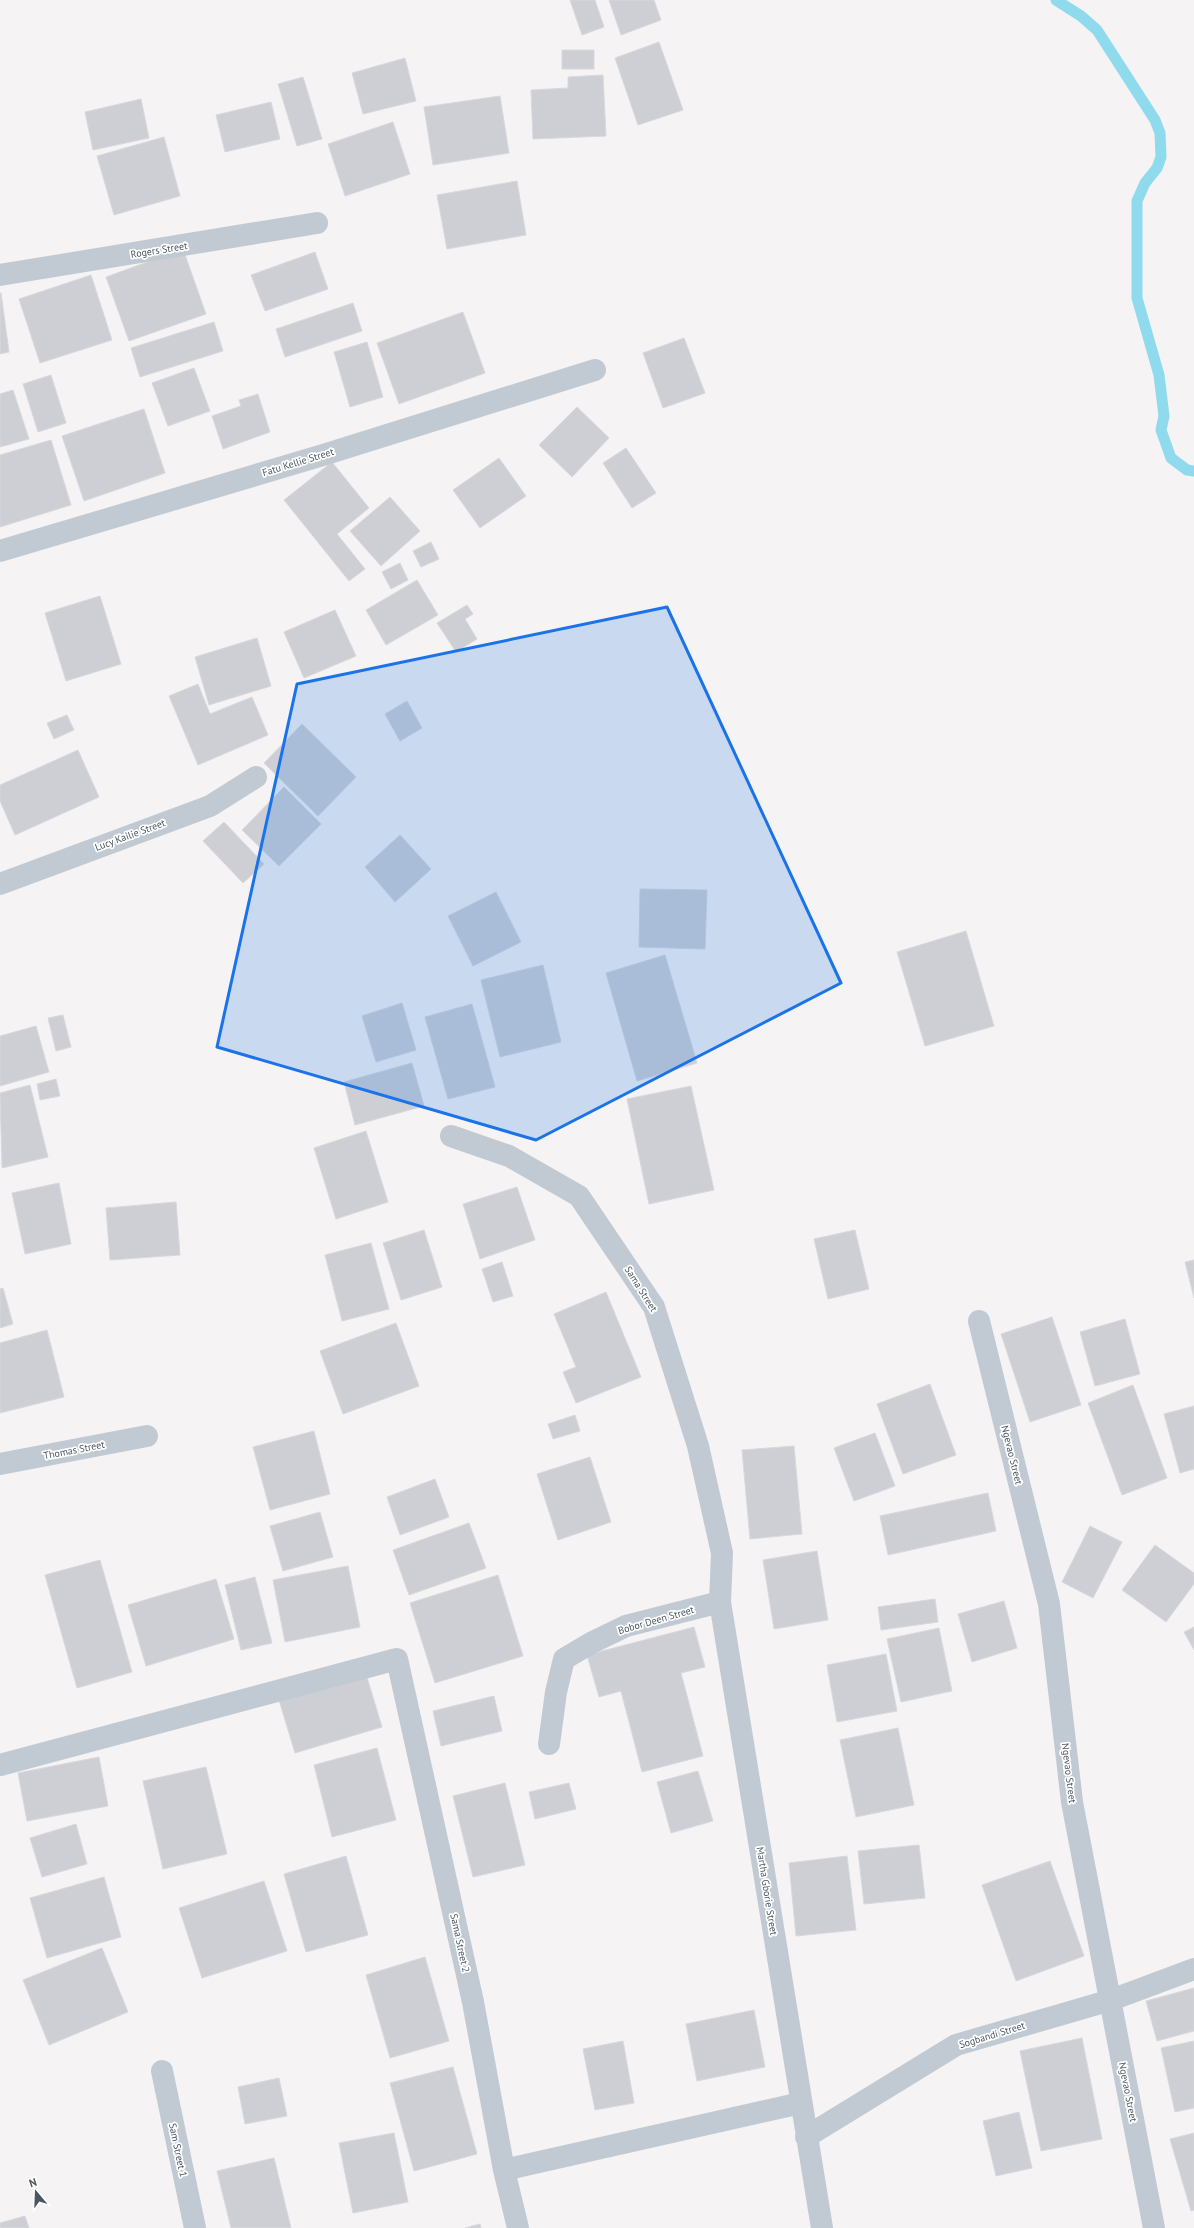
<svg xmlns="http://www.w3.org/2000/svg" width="1194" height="2228" font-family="'PT Sans',sans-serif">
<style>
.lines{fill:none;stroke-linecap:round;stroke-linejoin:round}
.stream{stroke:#90daee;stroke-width:11}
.building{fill:#cdcfd5;stroke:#d7d9de}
.minor{stroke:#c1cad2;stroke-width:22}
.marked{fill:#1a73e8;fill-opacity:0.2;stroke:#1a73e8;stroke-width:3;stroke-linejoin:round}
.labels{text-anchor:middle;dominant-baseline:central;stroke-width:3.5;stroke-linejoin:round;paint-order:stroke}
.street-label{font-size:10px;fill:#4a5661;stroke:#fff}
</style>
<rect width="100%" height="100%" fill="#f5f3f3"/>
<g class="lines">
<path class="stream" d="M1056,0L1081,16L1097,30L1155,120L1160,133L1161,157L1157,168L1145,183L1137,201V298L1159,375L1164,416L1161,430L1171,458L1187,470L1194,471"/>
</g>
<path class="building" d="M570,0H595L604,27L582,35Z
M609,0H654L661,20L621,35Z
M659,42L683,110L638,125L615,58Z
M562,50H594V69H562Z
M405,58L416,101L363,114L352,73Z
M603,75L606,136L533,139L531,90L568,88V77Z
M303,77L322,139L297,146L278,84Z
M500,96L509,153L433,165L424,107Z
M141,99L149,138L93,150L85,112Z
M271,102L280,139L225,152L216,115Z
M393,122L410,174L345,196L328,144Z
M164,137L180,196L114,215L97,156Z
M517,181L526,235L447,249L437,195Z
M183,249L206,314L129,341L106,277Z
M315,252L328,289L265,311L251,275Z
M91,275L112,340L40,363L19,299Z
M1,293L9,352L0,354V293Z
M353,303L362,331L285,357L276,329Z
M463,312L485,373L399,404L377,343Z
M214,322L223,351L140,377L131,348Z
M684,338L705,393L663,408L643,353Z
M367,342L383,397L350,407L334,352Z
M194,368L210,411L168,426L152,383Z
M51,375L66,423L38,432L23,384Z
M13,390L29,439L0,447V394Z
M258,394L270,432L223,449L212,416L241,406L239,400Z
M577,407L609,438L572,477L539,445Z
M144,409L165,473L84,501L62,436Z
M51,440L71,505L0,527V455Z
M626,448L656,493L632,508L603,463Z
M499,458L526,496L480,528L453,490Z
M332,462L369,508L337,534L365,569L349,581L284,500Z
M390,497L420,531L381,566L350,531Z
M431,542L439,559L421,567L413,551Z
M400,563L408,580L391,589L382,572Z
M417,580L438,615L386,645L366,610Z
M100,596L121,664L66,681L45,613Z
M467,605L473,614L465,619L477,639L456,652L437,623Z
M335,610L356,656L304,678L284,632Z
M257,638L271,686L209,705L195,657Z
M198,684L210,714L252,697L268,735L198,765L169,696Z
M407,701L422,728L400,741L385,714Z
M67,715L74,730L54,739L47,723Z
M302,724L356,777L318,816L264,763Z
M78,750L99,797L15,835L0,801V785Z
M284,787L321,824L279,866L242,830Z
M224,822L264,864L243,883L203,841Z
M400,835L431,869L395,902L365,867Z
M640,889L707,890L705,949L639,947Z
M496,892L521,942L473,966L448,916Z
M966,931L994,1026L925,1046L897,952Z
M665,955L697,1063L637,1081L606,973Z
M543,965L561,1042L500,1057L481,980Z
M402,1003L416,1050L376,1062L362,1016Z
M472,1004L495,1087L448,1099L425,1017Z
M63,1015L71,1047L56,1051L48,1018Z
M36,1026L49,1072L0,1086V1036Z
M412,1063L424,1106L355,1125L344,1082Z
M56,1079L60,1096L40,1100L37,1084Z
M30,1085L48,1157L2,1168L0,1093Z
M691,1086L714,1190L649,1204L627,1099Z
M366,1131L388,1202L336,1219L314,1148Z
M59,1183L71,1244L25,1254L12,1193Z
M517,1187L535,1240L480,1259L463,1204Z
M176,1202L180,1255L110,1260L106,1208Z
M424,1230L442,1287L401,1300L383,1243Z
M855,1230L869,1289L828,1299L814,1239Z
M371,1243L389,1309L342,1321L325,1255Z
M1194,1260V1298L1185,1262Z
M502,1262L513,1296L493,1302L482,1269Z
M3,1288L13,1324L0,1328V1289Z
M606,1292L641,1377L576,1403L563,1372L576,1367L554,1314Z
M1052,1317L1081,1405L1030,1422L1001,1334Z
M1125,1319L1140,1374L1095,1386L1080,1332Z
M396,1323L419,1386L343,1414L320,1351Z
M47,1330L64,1397L0,1413V1343Z
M930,1384L956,1455L903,1474L877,1404Z
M1133,1385L1167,1478L1122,1495L1088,1403Z
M1194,1406V1469L1180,1473L1164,1414Z
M575,1415L580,1431L553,1439L548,1424Z
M314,1431L330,1494L270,1510L253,1447Z
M875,1433L895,1486L854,1501L834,1448Z
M794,1446L802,1534L750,1539L742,1450Z
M590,1457L611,1522L558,1540L537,1474Z
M435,1479L449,1517L400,1535L387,1497Z
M988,1493L996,1531L888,1555L880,1516Z
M320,1512L333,1557L283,1571L270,1526Z
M469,1523L486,1568L409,1595L393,1550Z
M1090,1526L1122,1542L1093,1598L1062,1582Z
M1155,1545L1194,1573V1584L1166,1622L1122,1590Z
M817,1551L828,1620L774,1629L763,1560Z
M100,1560L132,1672L77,1688L45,1575Z
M348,1566L360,1627L285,1642L273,1580Z
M498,1575L523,1656L435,1683L410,1603Z
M255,1577L272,1643L241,1650L225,1585Z
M216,1579L234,1639L146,1666L128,1605Z
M935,1599L938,1622L881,1630L878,1607Z
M1004,1601L1017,1648L972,1662L958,1614Z
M694,1627L705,1667L681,1673L703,1756L642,1772L621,1691L599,1697L587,1655Z
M1194,1627V1650L1184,1632Z
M939,1628L952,1691L901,1702L887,1639Z
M886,1654L897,1711L837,1722L827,1665Z
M366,1674L382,1727L295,1753L279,1700Z
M494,1696L502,1731L441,1746L433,1711Z
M898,1728L914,1805L856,1817L840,1740Z
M377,1748L396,1820L332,1837L314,1765Z
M99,1757L108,1806L27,1821L18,1773Z
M206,1767L227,1854L163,1869L143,1781Z
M698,1771L713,1821L671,1833L657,1782Z
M505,1783L525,1865L473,1877L453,1796Z
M569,1783L576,1809L535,1819L529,1792Z
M76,1824L87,1864L42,1877L30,1838Z
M919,1845L925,1898L864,1904L858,1851Z
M346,1856L368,1935L306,1952L284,1874Z
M847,1856L856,1930L796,1936L789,1863Z
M1050,1861L1084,1956L1016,1981L982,1885Z
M104,1877L121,1937L47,1958L30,1898Z
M264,1881L287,1951L202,1978L179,1908Z
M102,1948L128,2012L49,2045L23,1980Z
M425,1957L449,2041L390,2058L366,1975Z
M1194,1988V2031L1157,2041L1146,2001Z
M754,2010L765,2067L697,2081L686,2024Z
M1082,2038L1102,2139L1041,2151L1020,2051Z
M623,2041L634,2103L595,2110L583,2049Z
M1194,2041V2108L1175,2112L1161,2048Z
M453,2067L477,2154L414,2171L390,2083Z
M279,2078L287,2116L245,2124L238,2087Z
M1019,2112L1032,2168L996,2176L983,2121Z
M394,2133L408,2202L353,2213L339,2143Z
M1194,2133V2210L1191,2211L1170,2139Z
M274,2158L291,2228H231L217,2171Z
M25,2216L29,2228H0V2223Z
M480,2224L481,2228H465Z"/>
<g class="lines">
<path class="minor" d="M0,275L317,223
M0,551L323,455L595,370
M0,884L210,806L256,777
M451,1136L509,1156L579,1196L654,1307L698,1446L722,1553L720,1602L822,2228
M979,1321L1049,1604L1072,1802L1154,2228
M0,1464L147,1436
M549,1744L556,1692L564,1659L591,1643L626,1626L720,1602
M0,1765L397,1659L473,2002L504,2170L518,2228
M162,2071L195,2228
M806,2137L956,2045L1111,2000L1194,1969
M504,2170L801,2103"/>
</g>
<path class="marked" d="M667,607L841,983L536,1140L217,1047L297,684Z"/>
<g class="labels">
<g class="street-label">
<text transform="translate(159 250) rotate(-9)">Rogers Street</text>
<text transform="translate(298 462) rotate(-17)">Fatu Kellie Street</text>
<text transform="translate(130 835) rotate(-20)">Lucy Kailie Street</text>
<text transform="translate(641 1289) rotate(58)">Sama Street</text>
<text transform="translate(74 1450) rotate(-11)">Thomas Street</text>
<text transform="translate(1012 1455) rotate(76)">Ngevao Street</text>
<text transform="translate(656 1620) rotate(-16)">Bobor Deen Street</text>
<text transform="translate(1069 1773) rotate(83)">Ngevao Street</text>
<text transform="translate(767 1891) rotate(81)">Martha Gborie Street</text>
<text transform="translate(460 1943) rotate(78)">Sama Street 2</text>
<text transform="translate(992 2035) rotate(-17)">Sogbandi Street</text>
<text transform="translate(1128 2092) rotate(79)">Ngevao Street</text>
<text transform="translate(178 2150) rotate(78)">Sam Street 1</text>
</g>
</g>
<g transform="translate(36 2192) rotate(341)" stroke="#ffffff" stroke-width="3" paint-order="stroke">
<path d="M0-3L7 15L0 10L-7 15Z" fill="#4a5661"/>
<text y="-6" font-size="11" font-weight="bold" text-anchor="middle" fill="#4a5661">N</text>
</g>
</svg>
